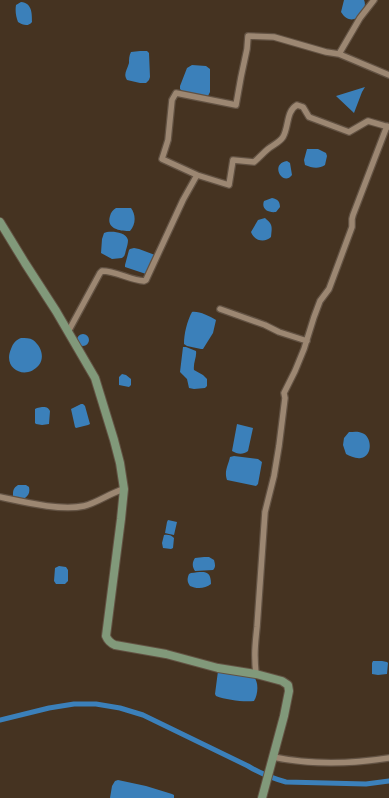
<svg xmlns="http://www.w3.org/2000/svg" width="389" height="798" font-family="Raleway,sans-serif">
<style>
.water{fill:#3b80ba}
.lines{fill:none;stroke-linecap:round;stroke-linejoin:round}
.canal{stroke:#3b80ba;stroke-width:5}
.street-casing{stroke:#625243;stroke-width:8}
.secondary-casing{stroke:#625243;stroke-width:10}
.street{stroke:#9c8772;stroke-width:5.5}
.secondary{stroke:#81997a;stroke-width:8}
</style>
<rect width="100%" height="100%" fill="#453321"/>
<path class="water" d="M344,0H364C369,11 352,30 341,12Z
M21,2C32,3 32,13 32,22C28,27 23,25 18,22C16,17 15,11 16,5Z
M140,51H147L149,53L150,77L149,80L146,83H140L127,80C123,74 127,70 129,63C129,59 129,56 131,52Z
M192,65L206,66L210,69V92L208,96H205L183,92L180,89V86L187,68Z
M365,87L362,92L354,113L336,96Z
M307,149H318L326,153L327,156L325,165C319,169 312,168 305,165L304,160Z
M287,161L290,163L292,175C283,187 269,164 287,161Z
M272,198C278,199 280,202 280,207L276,212C268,213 261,209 264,201Z
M116,208H131C136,215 136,224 130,231C120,231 106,229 110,216C111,212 113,210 116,208Z
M265,218C273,225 272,226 271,237C265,243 254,241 251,232L258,220Z
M107,232C113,231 126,232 128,240C128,243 127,247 126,250C125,254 125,256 122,258L112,259L101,253L102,239L104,233Z
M134,248L139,249L155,255L148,273L146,274L125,267V265L129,250L130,249Z
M192,312C199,311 209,316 216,320L213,333L203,349H201L187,346L184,344C184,334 187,321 192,312Z
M77 340a6 6 0 1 1 12 0a6 6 0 1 1-12 0Z
M21,338C25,338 30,338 33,340C41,346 45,357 39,365C26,381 2,369 11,349C13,343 16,340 21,338Z
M183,347H186L196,351C197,357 193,363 194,370L203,375L207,379V386L205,388L194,389L189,388L187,379L180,372Z
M122,374L126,375L131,379V385L129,387L119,385V377Z
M81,404H83L85,406L90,424L88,425L76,428L75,427L71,409Z
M42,407C46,407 48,407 50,411L49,424L42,425L36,424L35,423V409L37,408Z
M237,424L253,428L248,451C243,455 237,454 232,451Z
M349,432C353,432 358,431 362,433C372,436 373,456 361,458C356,459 350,456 346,454L343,445L344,438Z
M234,456L258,459L262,462L258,484L256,486L227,480C224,471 228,466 230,457Z
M18,485H26L29,487C30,492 29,495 25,498H16L13,496C13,491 13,488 18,485Z
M168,520L177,522L174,535L169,534L165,533L167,522Z
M164,535C167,534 172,535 174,538L173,548L171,549L163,548L162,543Z
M204,557H209L214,560C215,564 216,567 213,570L195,571C192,567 192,562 195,558Z
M59,566L66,567L68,570V581L65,584H56L54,581L55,568Z
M191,573C203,572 211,569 211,584C205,589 196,589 190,586C187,582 187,579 189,574Z
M373,661H382L387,662L388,663L387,674L378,675L372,674V663Z
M218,671L254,677C259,683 258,694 254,701C243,702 226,700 216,696L215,694Z
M118,780L146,786L172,794L174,795V798H110L112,786L115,781Z"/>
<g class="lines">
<path class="canal" d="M0,720L49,708L74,704H96L120,708L143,715L248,766C261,774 271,778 286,782L366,784L389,781"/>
<defs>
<path id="street" d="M374,0L360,18L339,54L326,52L274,37L248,36L247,49L241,77L236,105L176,93L172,100L168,140L162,159L197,175L229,185L233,160L254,162C259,158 263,153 268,149C273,145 280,142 283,137C289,127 286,111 297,105L303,107L309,117L349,132L368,121L389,127
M339,54L389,75
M220,309L265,325L279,332L307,341
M68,332L100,273L102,271C116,271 130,280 144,281L146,280L183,200L197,175
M0,497C24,502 60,511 84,506C97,503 110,493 124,489
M256,674C254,656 255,645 257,627L265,512L274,476L279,446L285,398L284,393L295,371L304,349L314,317L320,301L329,289L342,254L352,227V219L353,215L387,126
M273,757C311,765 351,764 389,758"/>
<path id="secondary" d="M0,222L25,263L56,311L95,378L114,440L120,463L124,489L121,519L106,636C108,641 110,643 115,645L166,654L218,668L256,674L282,681L288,685L289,691L284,716L262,798"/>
</defs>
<use href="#street" class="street-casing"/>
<use href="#secondary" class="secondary-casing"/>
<use href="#street" class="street"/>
<use href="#secondary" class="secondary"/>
</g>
</svg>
